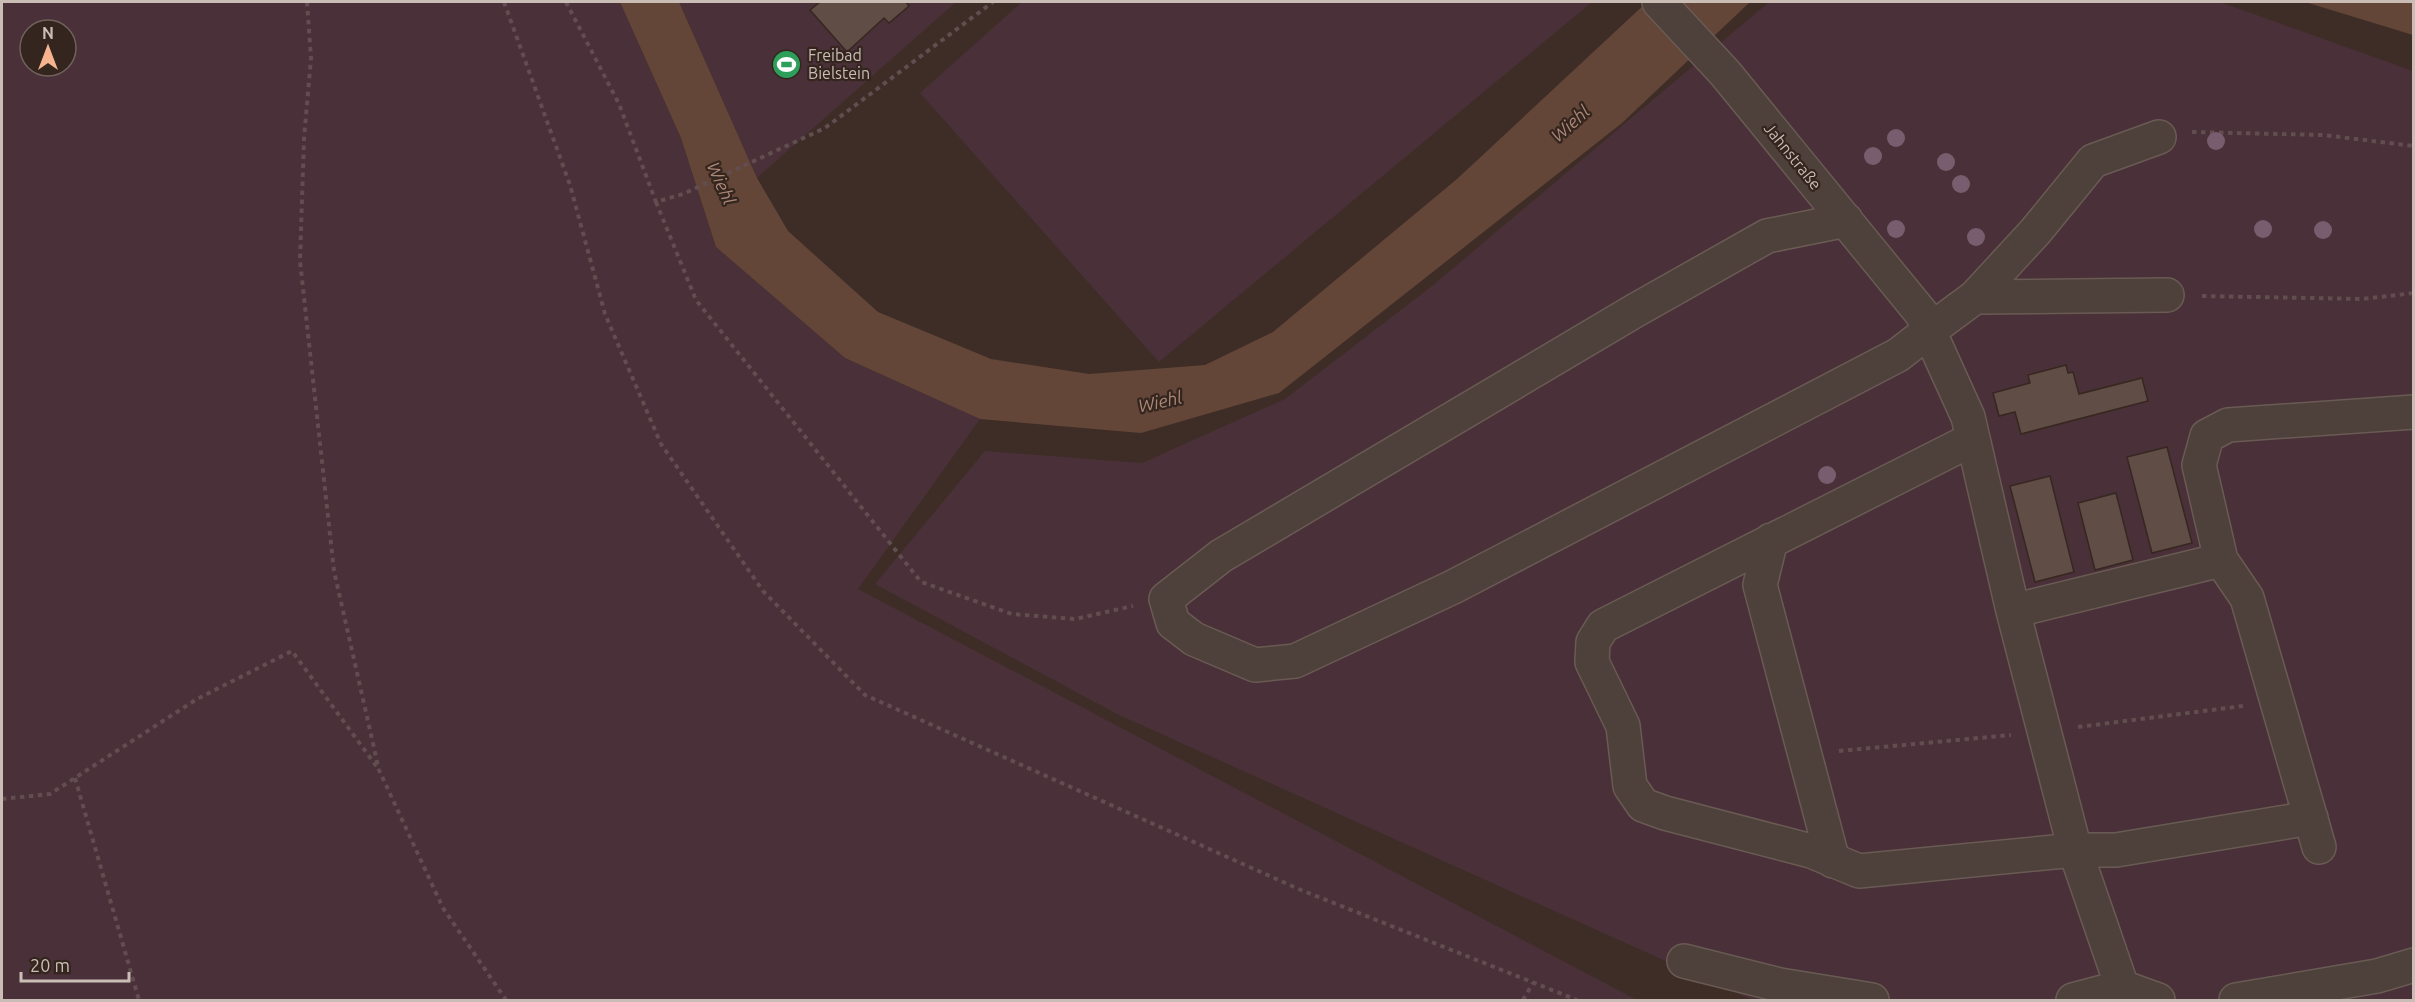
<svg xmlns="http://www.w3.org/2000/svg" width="2415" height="1002" font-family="Ubuntu,sans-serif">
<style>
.green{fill:#4a3038;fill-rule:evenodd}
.water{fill:#634638}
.building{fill:#604d45;stroke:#362720;stroke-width:1.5}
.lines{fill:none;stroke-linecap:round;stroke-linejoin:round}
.minor-casing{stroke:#695b54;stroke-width:36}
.path{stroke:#624d50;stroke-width:4;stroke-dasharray:4.5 4.5;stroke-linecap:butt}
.minor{stroke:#4e403a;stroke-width:33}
.tree{fill:#785d6e}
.labels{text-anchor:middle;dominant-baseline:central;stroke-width:4.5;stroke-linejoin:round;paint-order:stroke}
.poi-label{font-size:16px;fill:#c9bdb6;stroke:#34251e;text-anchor:start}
.street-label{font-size:16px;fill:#c9bdb6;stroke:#34251e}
.water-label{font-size:18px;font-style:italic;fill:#ab8777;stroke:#34251e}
</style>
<rect width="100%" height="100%" fill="#3e2d26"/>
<path class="green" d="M2,2H620L681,138L716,247L845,358L980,419L858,589L1637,1000H2ZM30,30H66V66H30Z
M679,2H956L757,178Z
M1022,2H1592L1159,362L920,93Z
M1769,2H2220L2413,71V1000H1752L1119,715L875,584L985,451L1142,463L1285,399L1432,286Z"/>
<path class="water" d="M620,2H679L757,178L788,231L878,312L991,359L1089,374L1205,365L1273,332L1457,179L1647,2H1750L1622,123L1279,393L1141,433L980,419L845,358L716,247L681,138Z
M2305,2H2413V35Z"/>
<path class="building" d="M820,2H906L909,6L889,23L884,18L847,52L810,10Z
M2066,365L2068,373L2073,372L2079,394L2142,378L2148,401L2021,434L2015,412L1999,416L1993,393L2030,383L2028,375Z
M2167,447L2192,543L2152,553L2127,457Z
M2050,476L2074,572L2035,582L2010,486Z
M2116,493L2133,560L2095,570L2078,503Z"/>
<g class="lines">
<defs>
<path id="minor" d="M1659,2L1725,73L1922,314L1929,331L1898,355L1453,587L1295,661L1255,665L1194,639L1173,623L1166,599L1221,556L1636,310L1767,236L1846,220
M2159,137L2093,161L2035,232L1975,297L1929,331L1968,417L2013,611L2221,560L2199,465L2207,436L2228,425L2414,412
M1975,297L2167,295
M1973,439L1603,626L1593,642L1592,662L1623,726L1630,786L1643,805L1665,813L1811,851L1859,871L2075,850H2116L2311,818
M1771,540L1760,585L1833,861
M2221,560L2247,598L2319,847
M2013,611L2075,850L2122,987L2158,1000
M1684,961L1780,985L1872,1000
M2073,1000L2122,987
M2236,1000L2377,976L2414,965"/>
</defs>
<use href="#minor" class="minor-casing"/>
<path class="path" d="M307,2L311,58L304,139L300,261L334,571L379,770L443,908L506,1000
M504,2L570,185L605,314L661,444L763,591L865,695L1301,890L1577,1000
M566,2L619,104L656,202L683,194L825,128L993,2
M2192,132L2323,135L2414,146
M656,202L696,300L921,582L1012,614L1075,619L1133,606
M2202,296L2362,299L2414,293
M2078,727L2243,706
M1839,751L2011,735
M75,778L139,1000
M2,799L50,794L197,699L292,651L377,767
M1523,1000L1533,983"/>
<use href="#minor" class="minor"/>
</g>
<g class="tree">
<circle cx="1896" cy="138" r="9"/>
<circle cx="2216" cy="141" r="9"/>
<circle cx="1873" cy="156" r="9"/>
<circle cx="1946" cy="162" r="9"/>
<circle cx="1961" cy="184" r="9"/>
<circle cx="1896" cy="229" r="9"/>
<circle cx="2263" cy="229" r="9"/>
<circle cx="2323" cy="230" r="9"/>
<circle cx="1976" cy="237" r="9"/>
<circle cx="1827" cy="475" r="9"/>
</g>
<defs>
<symbol id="stadium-disc" viewBox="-11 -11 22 22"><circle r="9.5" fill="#2e9e5b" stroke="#34251e"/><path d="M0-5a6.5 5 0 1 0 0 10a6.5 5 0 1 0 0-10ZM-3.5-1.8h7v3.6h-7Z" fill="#fff"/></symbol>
</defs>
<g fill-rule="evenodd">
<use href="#stadium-disc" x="770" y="48" width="33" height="33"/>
</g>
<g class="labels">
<g class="poi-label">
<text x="808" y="55">Freibad<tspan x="808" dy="18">Bielstein</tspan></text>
</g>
<g class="street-label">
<text transform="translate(1793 156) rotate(51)">Jahnstraße</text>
</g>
<g class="water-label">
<text transform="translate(1570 123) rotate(-42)">Wiehl</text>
<text transform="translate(722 183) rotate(66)">Wiehl</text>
<text transform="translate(1160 401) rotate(-12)">Wiehl</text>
</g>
</g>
<rect width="2415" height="1002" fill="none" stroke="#c9bdb6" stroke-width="6"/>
<g transform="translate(48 48)"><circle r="28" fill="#34251e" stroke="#70625b" stroke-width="1.5"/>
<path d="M0-4.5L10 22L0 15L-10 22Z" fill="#f5b48f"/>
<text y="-9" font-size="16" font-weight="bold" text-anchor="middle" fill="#c9bdb6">N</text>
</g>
<path d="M21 972v9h108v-9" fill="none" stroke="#c9bdb6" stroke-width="3"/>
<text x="30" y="972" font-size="18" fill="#c9bdb6" stroke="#34251e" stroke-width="4.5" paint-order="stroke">20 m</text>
</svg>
